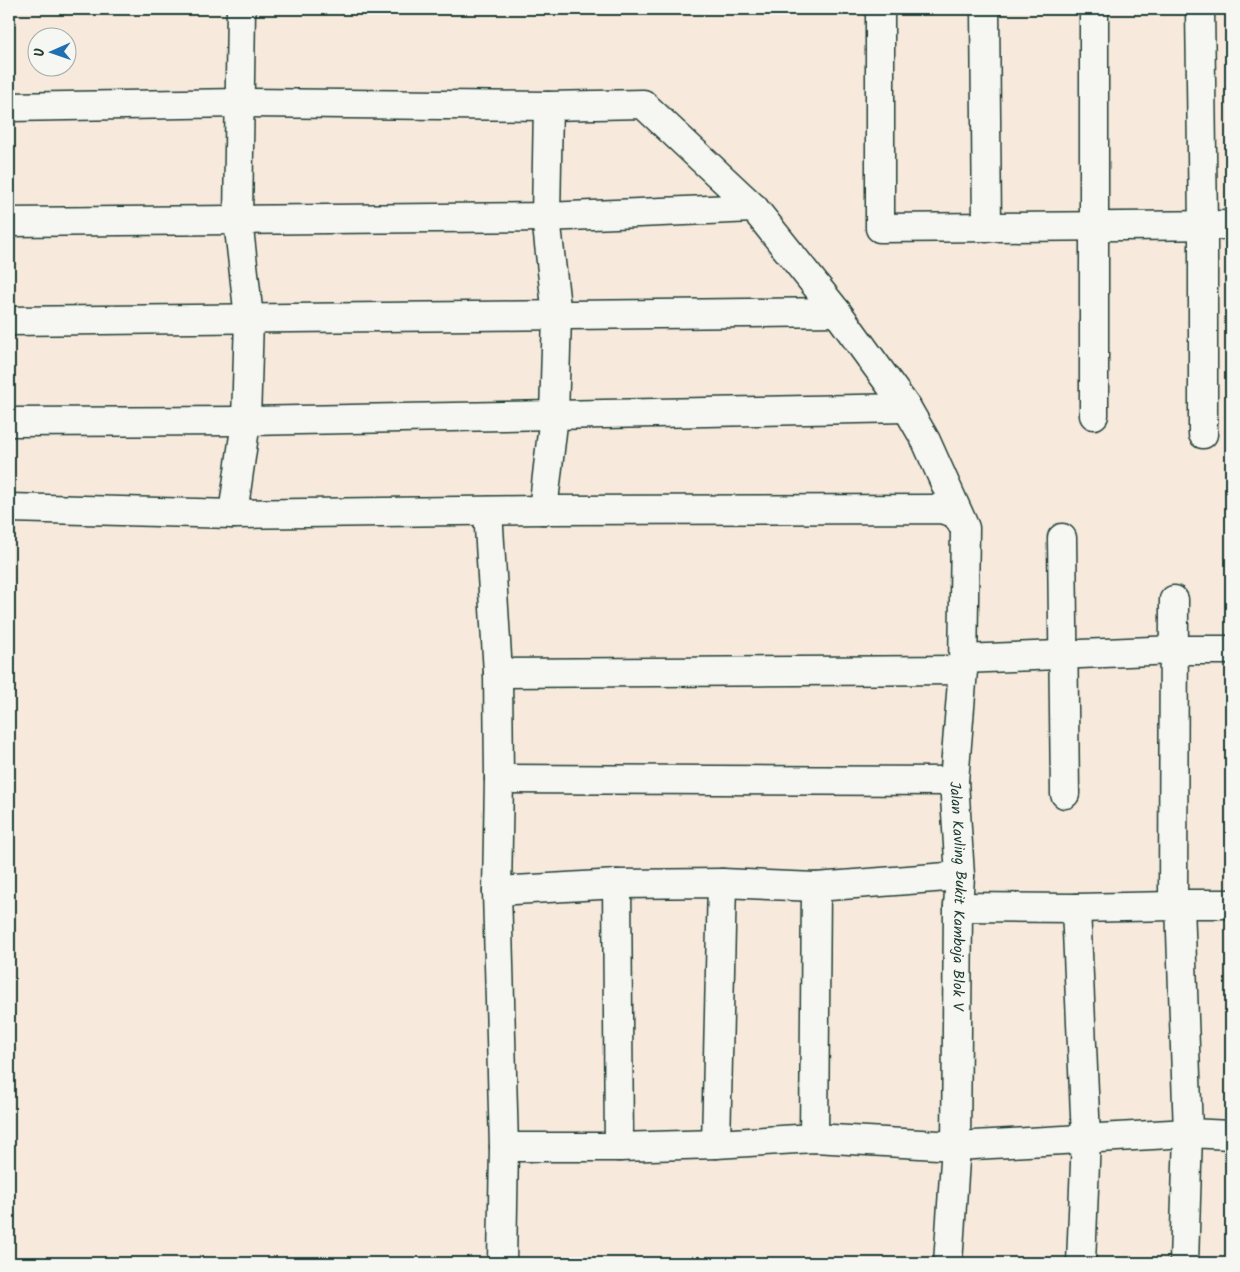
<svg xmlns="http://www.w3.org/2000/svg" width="1240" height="1272" font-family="Kalam,sans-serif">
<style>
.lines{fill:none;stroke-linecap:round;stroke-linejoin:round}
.minor-casing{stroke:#1f3d34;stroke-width:31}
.minor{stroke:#f6f6f2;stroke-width:28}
.labels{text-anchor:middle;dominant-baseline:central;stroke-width:4;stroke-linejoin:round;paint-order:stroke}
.street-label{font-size:15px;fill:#1f3d34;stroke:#f6f6f2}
</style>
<rect width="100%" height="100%" fill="#f7e9dc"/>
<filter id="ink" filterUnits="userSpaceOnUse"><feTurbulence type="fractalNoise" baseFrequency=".02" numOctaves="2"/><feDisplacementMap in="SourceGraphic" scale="10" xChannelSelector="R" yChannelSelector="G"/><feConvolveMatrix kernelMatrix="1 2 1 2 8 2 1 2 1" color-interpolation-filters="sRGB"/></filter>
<g filter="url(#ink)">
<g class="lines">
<defs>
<g id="minor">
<path d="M880,9V228L1231,225"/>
<path d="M985,9L987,228"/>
<path d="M1200,9L1203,225V434"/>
<path id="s1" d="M9,107L240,103L548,106L643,104L754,208L837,312L907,408L926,441L965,528L963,670L954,781L960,876L958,907L956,1146L948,1263"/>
<path d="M9,222L546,217L754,208"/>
<path d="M9,321L837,312"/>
<path d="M1094,415V9"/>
<path d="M9,422L246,421L907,408"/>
<path d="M9,508L233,514L543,510L941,509L955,513L964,527"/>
<path d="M543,510L554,415L557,316L546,217L548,106"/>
<path d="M488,511L498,673L499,779L497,891L504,1147L502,1263"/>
<path d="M233,514L246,421L249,318L238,220L241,9"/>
<path d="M1062,538L1065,794"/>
<path d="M963,659L1175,650H1231"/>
<path d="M498,673L963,670"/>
<path d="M499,779L954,781"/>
<path d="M617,884L619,1147"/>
<path d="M497,891L617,884L722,883L816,887L960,876"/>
<path d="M1180,904L1188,1133L1184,1263"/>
<path d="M1173,906L1174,600"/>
<path d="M958,907L1076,908L1173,906L1180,904H1231"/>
<path d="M1076,908L1086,1138L1081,1263"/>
<path d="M814,1138L816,887"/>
<path d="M716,1144L722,883"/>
<path d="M504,1147H619L716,1144L814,1138L956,1146L1188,1133L1231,1135"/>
</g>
</defs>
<use href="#minor" class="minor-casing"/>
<use href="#minor" class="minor"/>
</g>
</g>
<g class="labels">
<g class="street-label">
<text stroke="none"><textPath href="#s1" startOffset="1540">Jalan Kavling Bukit Kamboja Blok V</textPath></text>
</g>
</g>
<rect width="1240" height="1272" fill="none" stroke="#f6f6f2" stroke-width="30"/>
<rect x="15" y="15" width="1210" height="1242" fill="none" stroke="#1f3d34" stroke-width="2" filter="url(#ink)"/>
<g transform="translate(52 52) rotate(268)"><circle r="24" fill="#f6f6f2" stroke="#a0aca6"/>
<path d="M0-4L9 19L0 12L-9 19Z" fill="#1f6fb2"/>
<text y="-8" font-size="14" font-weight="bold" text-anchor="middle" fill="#1f3d34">U</text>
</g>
</svg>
